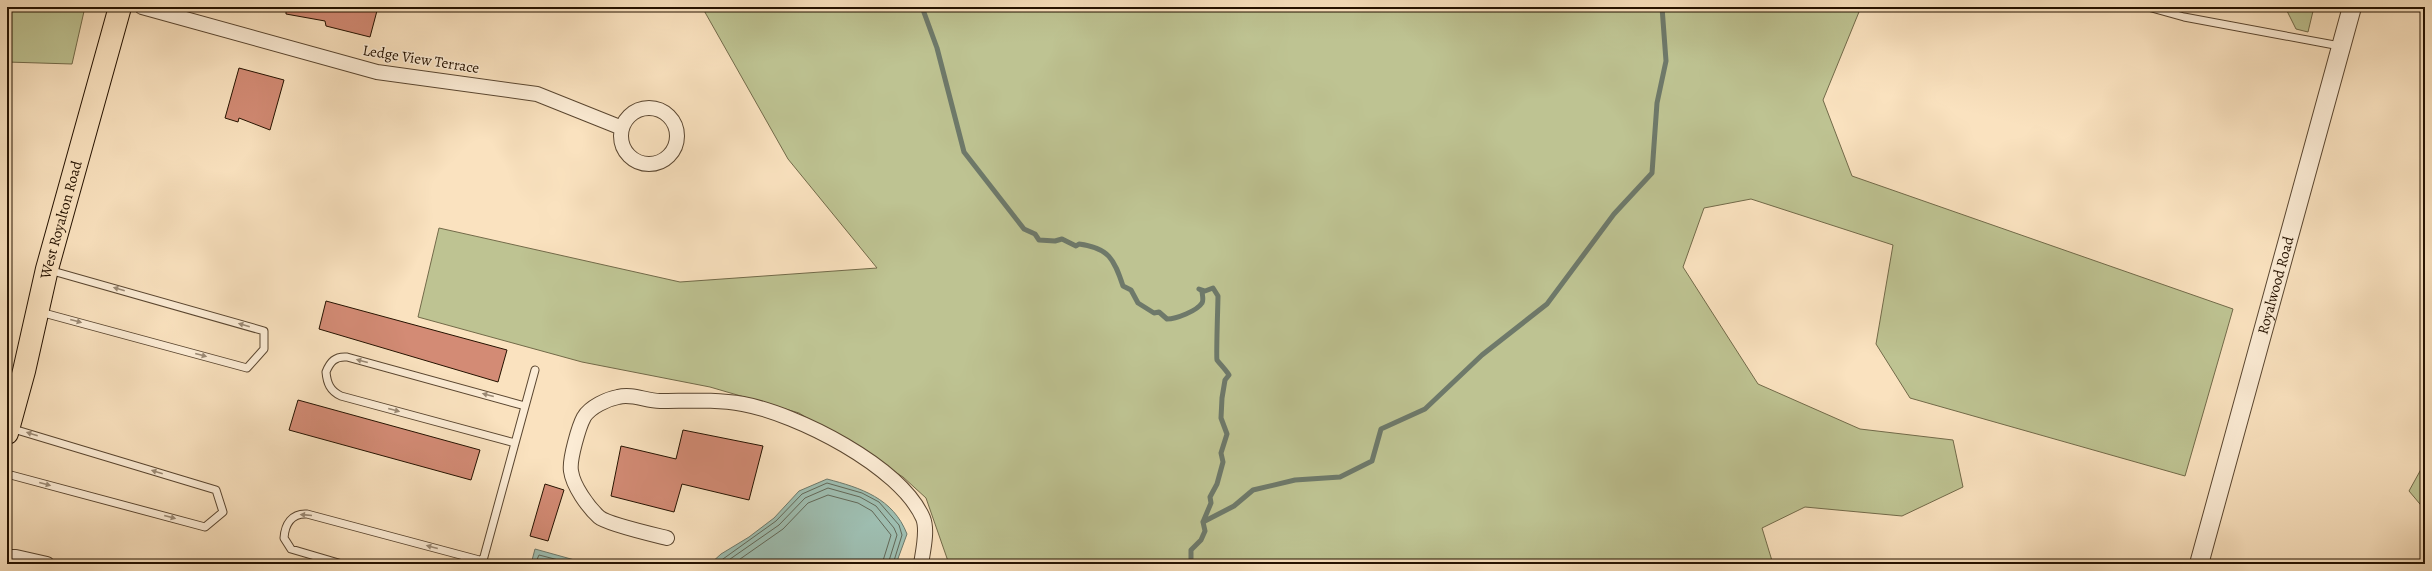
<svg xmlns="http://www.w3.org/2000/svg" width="2432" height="571" font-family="Alegreya,serif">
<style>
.green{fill:#bec392;stroke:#726a49}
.water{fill:#9ebeb1;stroke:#6e796a}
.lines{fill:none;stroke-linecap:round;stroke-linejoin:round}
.shore{stroke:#626858;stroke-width:1}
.stream{stroke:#6e796a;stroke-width:5}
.building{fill:#d38b75;stroke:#251200}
.service-casing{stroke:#5a4630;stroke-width:9}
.minor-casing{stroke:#5a4630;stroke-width:16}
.tertiary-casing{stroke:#5a4630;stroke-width:20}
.primary-casing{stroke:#251200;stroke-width:24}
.service{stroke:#fcecd5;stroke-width:7}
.minor{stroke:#fcecd5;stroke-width:14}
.tertiary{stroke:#fcecd5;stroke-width:18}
.primary{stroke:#fae2bf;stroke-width:22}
.oneway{fill:#9b8a75}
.labels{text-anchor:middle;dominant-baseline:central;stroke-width:3;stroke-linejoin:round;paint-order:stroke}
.street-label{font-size:15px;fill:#251200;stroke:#fcecd5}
</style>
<rect width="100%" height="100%" fill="#fae2bf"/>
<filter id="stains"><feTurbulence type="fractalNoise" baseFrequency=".005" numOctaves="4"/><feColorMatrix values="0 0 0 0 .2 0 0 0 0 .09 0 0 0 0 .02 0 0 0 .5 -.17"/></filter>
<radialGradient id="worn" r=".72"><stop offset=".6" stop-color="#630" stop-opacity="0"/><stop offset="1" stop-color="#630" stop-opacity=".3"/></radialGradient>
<path class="green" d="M7,7H85L72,64L7,62Z
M702,7H1861L1823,100L1852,176L2233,309L2185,476L1910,398L1876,344L1893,245L1751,199L1704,208L1683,267L1758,384L1860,429L1953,440L1963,487L1902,516L1805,507L1762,528L1773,564H949L926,498L903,477L799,413L710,387L582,362L418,317L439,228L680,282L877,268L788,159Z
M2285,7H2314L2308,32L2296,29Z
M2425,462V510L2409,491Z"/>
<path class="water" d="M827,479C861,488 893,498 907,534L896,564H710L721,554L749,537L774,518L799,491Z
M535,549L589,564H531Z"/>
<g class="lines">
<path class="shore" d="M535,564L539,555L574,564
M716,564L776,521L802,494L827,483L862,493L879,502L899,525L902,535L893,564
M723,564L779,525L805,498L828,488L860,497L876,506L894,528L897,535L888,564
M733,564L783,529L808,503L828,495L858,503L872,511L891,535L882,564"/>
<path class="stream" d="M922,7L937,48L964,152L1024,229L1035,234L1039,240L1055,241L1062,239L1076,246L1079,244C1109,248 1114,259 1123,286L1131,290L1138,303L1154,313L1159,312L1167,319C1176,319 1197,311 1202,303C1204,300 1202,294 1202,291L1199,289L1205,291L1213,288L1218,296C1218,303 1216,356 1217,360C1220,364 1226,370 1229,375L1225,380L1222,398L1221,418L1227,434L1221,453L1223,462L1217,484L1210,497L1211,503L1203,522L1205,531L1201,540L1191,550V564
M1203,522L1234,506L1253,490L1295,480L1340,477L1372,461L1381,429L1425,409L1482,355L1547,304L1614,214L1652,173L1657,103L1666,61L1662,7
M1198,564H1201"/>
</g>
<path class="building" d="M286,7H378L370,37L326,26L325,21L286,14Z
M239,68L284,80L270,130L239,118L238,122L225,118Z
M326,301L507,350L498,382L319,329Z
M298,400L480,450L471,480L289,430Z
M683,430L763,446L749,500L682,484L674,512L611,496L621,446L676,459Z
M545,484L564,490L548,541L530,536Z"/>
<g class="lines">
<defs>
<path id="service" d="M2148,7L2184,17L2340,46
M40,312L247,368L264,349V331L49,270
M515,443L341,396C330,391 327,383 326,372C330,362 335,356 347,357L525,406
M7,474L205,527L223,512L216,490L10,428
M342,564L291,549L284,538C285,524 292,513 307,514L483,561
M482,564L535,370"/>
<path id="minor" d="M142,7L377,72L537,94L622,128
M621 136a28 28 0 1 1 56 0a28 28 0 1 1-56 0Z
M667,538C655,535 607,524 599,517C588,507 573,486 571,471C569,460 579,426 584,417C590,407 607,399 618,397C632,393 646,401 660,401C688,401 715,399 743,404C797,414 900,466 923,518C928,530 923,551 921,564
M7,557H16L47,564"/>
<g id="tertiary">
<path id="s1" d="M2199,564L2352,7"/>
</g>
<g id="primary">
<path id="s2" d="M7,433L24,371L47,269L120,7"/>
</g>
</defs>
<use href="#service" class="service-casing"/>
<use href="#minor" class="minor-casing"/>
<use href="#tertiary" class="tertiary-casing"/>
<use href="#primary" class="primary-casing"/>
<use href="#service" class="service"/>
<use href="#minor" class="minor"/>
<use href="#tertiary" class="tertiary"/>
<use href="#primary" class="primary"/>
</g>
<defs><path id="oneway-solid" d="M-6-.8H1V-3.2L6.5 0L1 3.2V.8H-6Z"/></defs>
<g class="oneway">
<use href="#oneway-solid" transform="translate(119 289) rotate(-164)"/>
<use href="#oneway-solid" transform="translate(76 321) rotate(15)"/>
<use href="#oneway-solid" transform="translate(244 325) rotate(-164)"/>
<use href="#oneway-solid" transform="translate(201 355) rotate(15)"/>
<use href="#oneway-solid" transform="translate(362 361) rotate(-165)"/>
<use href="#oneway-solid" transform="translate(488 395) rotate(-165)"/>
<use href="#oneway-solid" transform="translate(394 410) rotate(15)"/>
<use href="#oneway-solid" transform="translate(32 434) rotate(-163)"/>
<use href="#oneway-solid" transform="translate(157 472) rotate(-163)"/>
<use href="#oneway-solid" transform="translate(45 484) rotate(15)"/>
<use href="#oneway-solid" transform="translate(306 515) rotate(-175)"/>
<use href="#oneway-solid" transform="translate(170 517) rotate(15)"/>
<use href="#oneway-solid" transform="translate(432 547) rotate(-165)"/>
</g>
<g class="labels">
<g class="street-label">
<text transform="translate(421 59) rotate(9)">Ledge View Terrace</text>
<text stroke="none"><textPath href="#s2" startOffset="220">West Royalton Road</textPath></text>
<text stroke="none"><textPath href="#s1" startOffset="289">Royalwood Road</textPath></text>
</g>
</g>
<rect width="2432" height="571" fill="none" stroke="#fae2bf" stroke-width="24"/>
<rect x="8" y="8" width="2416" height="555" fill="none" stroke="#251200" stroke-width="2"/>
<rect x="12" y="12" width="2408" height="547" fill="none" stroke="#251200"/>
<rect width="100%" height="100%" filter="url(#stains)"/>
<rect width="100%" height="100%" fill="url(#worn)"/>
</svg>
